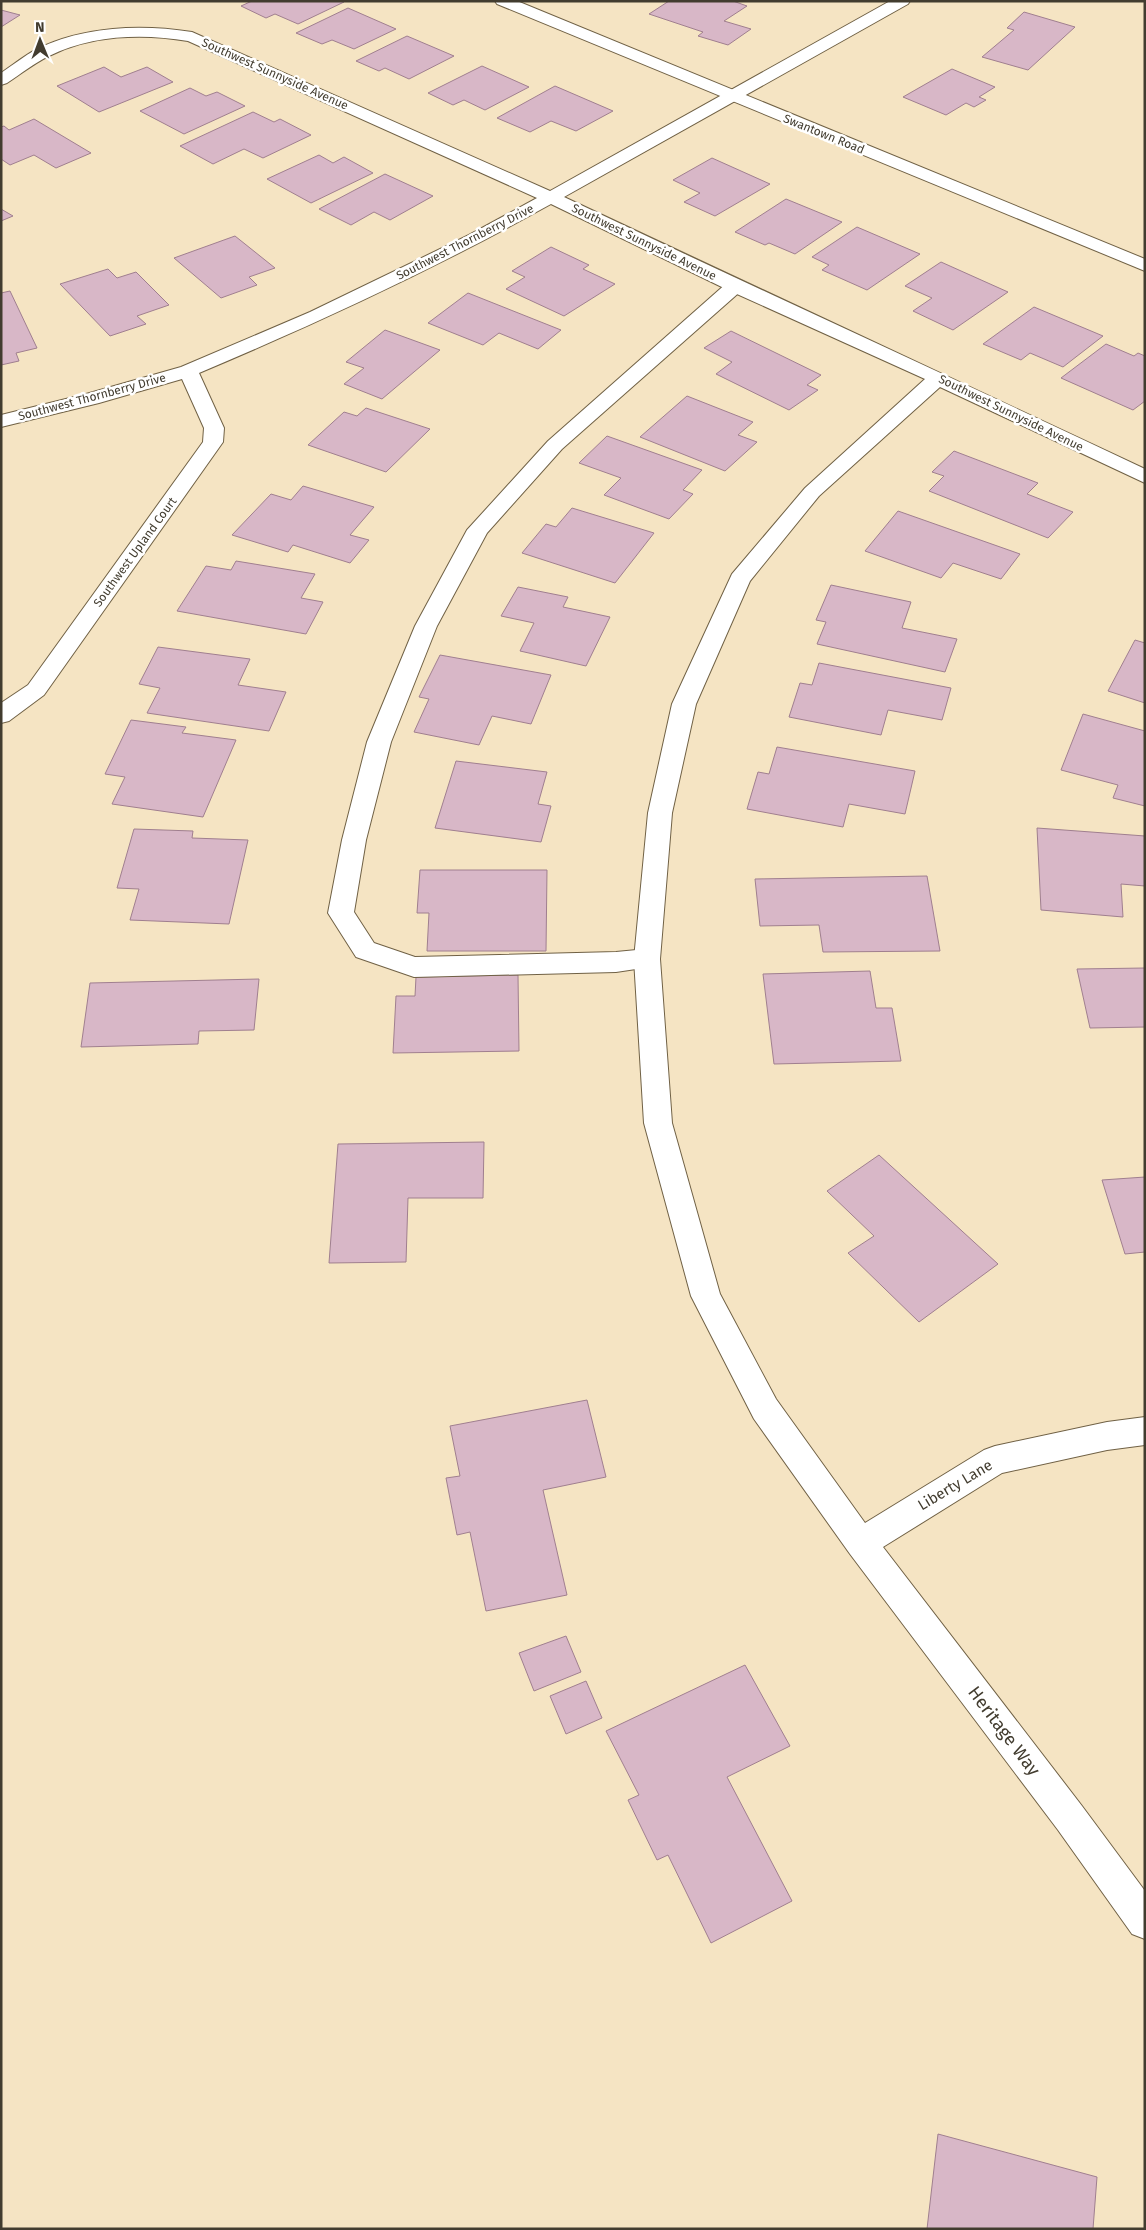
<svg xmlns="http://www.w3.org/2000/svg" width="1146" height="2230" font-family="'Fira Sans',sans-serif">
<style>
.building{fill:#d8b7c7;stroke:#a07f8f}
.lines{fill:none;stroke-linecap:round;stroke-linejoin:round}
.lane-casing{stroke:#706145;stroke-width:2}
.street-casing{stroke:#706145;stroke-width:2}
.secondary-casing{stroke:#706145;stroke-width:2}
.lane{fill:#fff;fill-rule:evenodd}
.street{fill:#fff;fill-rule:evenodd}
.secondary{fill:#fff;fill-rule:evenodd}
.labels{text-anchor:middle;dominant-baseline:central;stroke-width:5;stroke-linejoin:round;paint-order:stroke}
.far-street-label{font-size:12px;fill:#423c2f;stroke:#fff}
.street-label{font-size:15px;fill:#423c2f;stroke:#fff}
.near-street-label{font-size:18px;fill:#423c2f;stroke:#fff}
</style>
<rect width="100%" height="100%" fill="#f5e4c3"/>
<path class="building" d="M252,1H341L344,2L298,24L275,14L266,18L241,6Z
M669,1H733L747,6L724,21L751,29L728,45L698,36L703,32L649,14Z
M348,8L396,29L354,49L332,40L322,44L296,33Z
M1,10L20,15L1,27Z
M1024,12L1075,27L1028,70L982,57L1014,30L1007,28Z
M407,36L454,56L409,79L385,68L379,71L356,61Z
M482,66L529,87L485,110L464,100L453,105L428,93Z
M104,67L121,77L147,67L173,82L99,112L57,86Z
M952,69L995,87L979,97L986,100L974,107L966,103L946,115L903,97Z
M555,86L613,111L576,131L551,121L530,132L497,118Z
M190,88L206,96L217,92L245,106L184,134L140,111Z
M253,112L274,122L280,119L311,135L263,158L244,149L213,164L180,146Z
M34,119L91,153L56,168L34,155L10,165L1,159V127L4,126L9,130Z
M319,155L333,163L344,157L373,173L311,203L267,179Z
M712,158L770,184L715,216L684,202L700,193L673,180Z
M385,174L433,196L390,220L374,212L351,225L319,209Z
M786,199L842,222L795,254L769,243L765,245L735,232Z
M1,209L13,216L1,221Z
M857,227L920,254L867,290L822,270L829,265L812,257Z
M235,236L275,268L249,277L257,285L221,298L174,258Z
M551,247L589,265L583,269L615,284L564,316L506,289L525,277L512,271Z
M941,262L1008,292L953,330L913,311L932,298L905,286Z
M108,269L117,278L136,272L169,305L137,316L146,324L110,336L60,284Z
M10,291L37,348L16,353L19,361L1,365V293Z
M468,293L561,330L538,349L499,333L483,345L428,323Z
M1034,307L1103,336L1063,367L1030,353L1021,360L983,344Z
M385,330L440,350L382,399L344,384L364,368L346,362Z
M731,331L821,375L807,385L818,390L789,410L716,374L732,362L704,348Z
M1106,344L1134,356L1138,353L1145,356V401L1133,410L1061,378Z
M687,396L753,422L738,435L757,442L725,471L640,437Z
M366,408L430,429L386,472L308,445L344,412L357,416Z
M607,436L702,470L683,490L693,494L669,519L604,495L621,478L579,463Z
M954,451L1038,483L1027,494L1073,512L1048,538L929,491L944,476L932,472Z
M303,486L374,507L350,535L369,540L350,563L293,545L288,552L232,535L271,494L291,500Z
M572,508L654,533L615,583L522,553L546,524L556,527Z
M898,511L1020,554L1001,579L953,563L941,578L865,551Z
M236,561L315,574L301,598L323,602L306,634L177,611L206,566L231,570Z
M831,585L911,602L902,628L957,639L945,672L817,644L826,622L816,620Z
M518,587L568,597L563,607L610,617L586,666L520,651L534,623L501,616Z
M1135,640L1145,643V703L1108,691Z
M158,647L250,659L238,685L286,692L269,731L147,713L160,688L139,684Z
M440,655L551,675L531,724L492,716L479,745L414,732L429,699L419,697Z
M819,663L951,688L942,720L888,710L881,735L789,717L800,683L812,685Z
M1083,714L1145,731V806L1113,798L1118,785L1061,770Z
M131,720L186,727L182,733L236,740L203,817L112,804L125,777L105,774Z
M777,747L915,771L905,814L849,804L843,827L747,809L758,772L769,774Z
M456,761L547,772L538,804L551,806L541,842L435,828Z
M1037,828L1145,836V886L1121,884L1123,917L1041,910Z
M134,829L193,831L192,838L248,840L229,924L130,920L139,889L117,888Z
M420,870H547L546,951H427L429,913H417Z
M927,876L940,951L823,952L819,925L760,926L755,879Z
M1145,968V1027L1090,1028L1077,969Z
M870,971L876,1008H892L901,1061L774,1064L763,974Z
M518,975L519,1051L393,1053L396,996H415L416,977Z
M259,979L254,1030L199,1031L198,1044L81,1047L90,983Z
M484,1142L483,1198H408L406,1262L329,1263L338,1144Z
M879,1155L998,1264L919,1322L848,1253L874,1236L827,1191Z
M1145,1177V1252L1125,1254L1102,1180Z
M587,1400L606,1477L543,1490L567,1595L486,1611L470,1532L457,1535L446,1478L460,1476L450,1426Z
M566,1636L581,1672L534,1691L519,1653Z
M745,1665L790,1746L727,1777L792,1901L711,1943L668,1855L657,1860L628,1800L639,1795L606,1731Z
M586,1681L602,1718L566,1734L550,1696Z
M938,2134L1097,2177L1093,2229H927Z"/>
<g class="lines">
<defs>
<path id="lane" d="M735,280L742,282L744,286L742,290L562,449L487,533L437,626L391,742L366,840L354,912L374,943L415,957L616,952L647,949L656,952L660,959L656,966L616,972L414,977L356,957L328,913L342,840L367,742L415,626L467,530L548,441L728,282Z"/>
<path id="street" d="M890,1H910L908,4L564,197C757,289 952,377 1145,469V483L940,387L819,496L750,581L696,704L672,813L660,959L672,1123L720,1294L776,1399L865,1523L984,1450L995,1446L1107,1422L1145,1417V1445L1107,1450L1002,1473L883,1547L1082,1806L1145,1891V1939L1132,1934L1058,1830L850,1554L754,1419L691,1296L644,1123L634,959L648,813L672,704L732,574L805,488L925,379L728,290L551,204C436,268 320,322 199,373L224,428L223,442L44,695L9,721L1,723V703L28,685L203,442L204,428L182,379L99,403L1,427V415L86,394L181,367L310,312L469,235L537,198L188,41C142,33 91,35 49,56C34,63 21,74 7,83L1,85V73C13,65 24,56 37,49C84,26 141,24 192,32L550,191Z"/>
<path id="secondary" d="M495,1H517L1145,259V271L497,4Z"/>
</defs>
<use href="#lane" class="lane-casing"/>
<use href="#street" class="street-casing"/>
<use href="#secondary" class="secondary-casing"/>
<use href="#lane" class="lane"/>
<use href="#street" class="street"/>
<use href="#secondary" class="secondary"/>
</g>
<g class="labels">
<g class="far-street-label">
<text transform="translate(275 74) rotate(24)">Southwest Sunnyside Avenue</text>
<text transform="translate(824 134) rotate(22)">Swantown Road</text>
<text transform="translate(465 242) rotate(-27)">Southwest Thornberry Drive</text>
<text transform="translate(644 242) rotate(26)">Southwest Sunnyside Avenue</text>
<text transform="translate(92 397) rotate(-15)">Southwest Thornberry Drive</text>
<text transform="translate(1011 413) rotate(26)">Southwest Sunnyside Avenue</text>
<text transform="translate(135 552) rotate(-54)">Southwest Upland Court</text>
</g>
<g class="street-label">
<text transform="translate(955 1485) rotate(-31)">Liberty Lane</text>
</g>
<g class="near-street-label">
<text transform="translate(1004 1731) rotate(53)">Heritage Way</text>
</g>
</g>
<rect width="1146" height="2230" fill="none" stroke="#423c2f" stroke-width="5"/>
<g transform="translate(40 40) rotate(359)" stroke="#ffffff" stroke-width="4" paint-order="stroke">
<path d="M0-4L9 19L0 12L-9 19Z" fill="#423c2f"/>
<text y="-8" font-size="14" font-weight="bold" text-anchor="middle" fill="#423c2f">N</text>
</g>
</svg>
